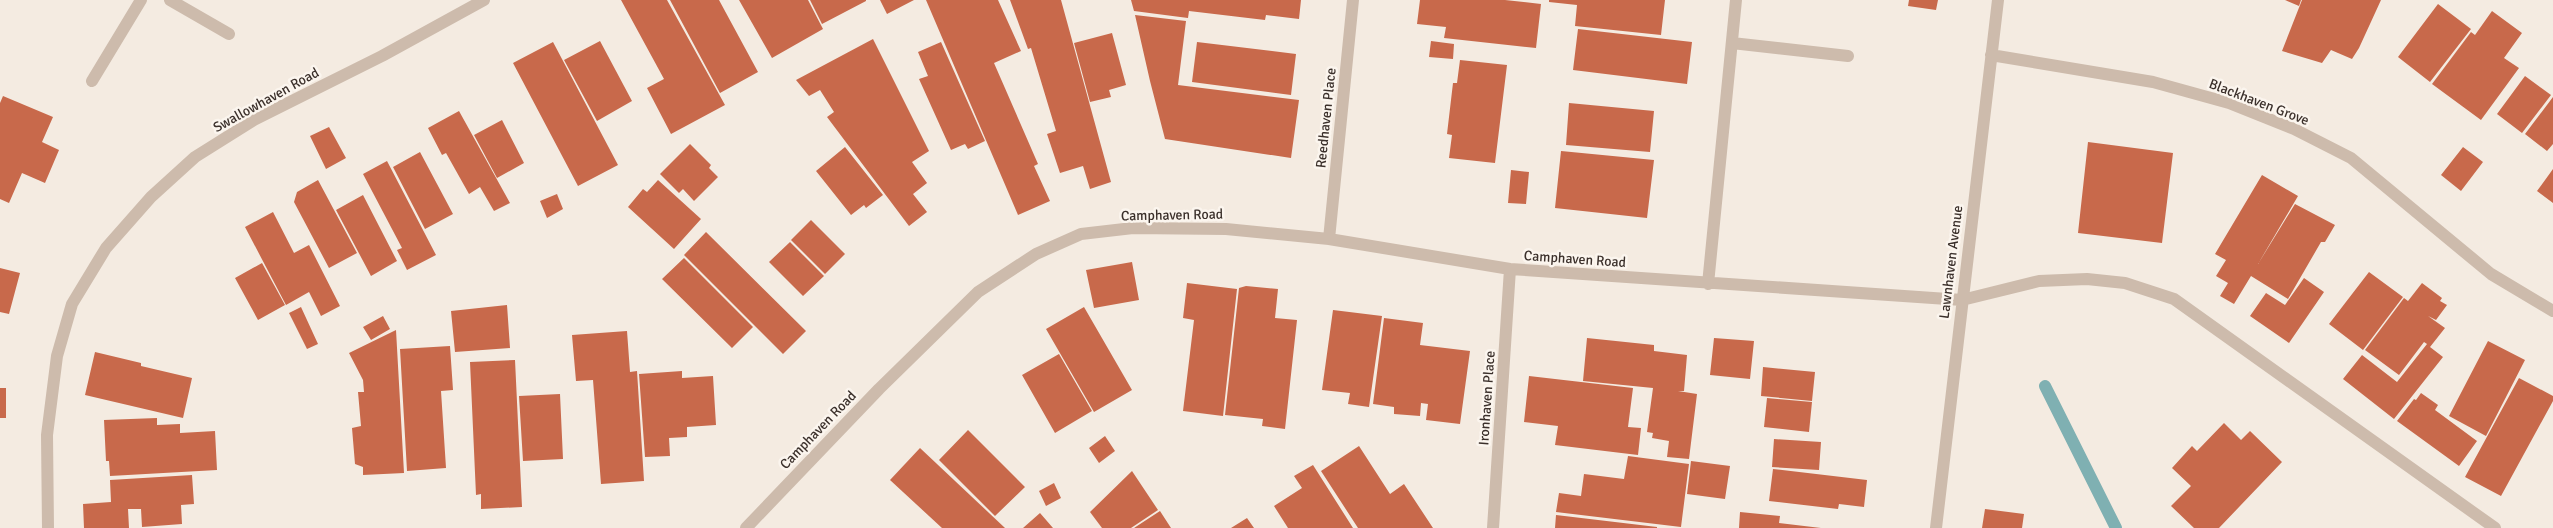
<svg xmlns="http://www.w3.org/2000/svg" width="2553" height="528" font-family="Signika,sans-serif">
<style>
.lines{fill:none;stroke-linecap:round;stroke-linejoin:round}
.stream{stroke:#7fb0b2;stroke-width:12}
.building{fill:#c8694b}
.service{stroke:#cdbbac;stroke-width:12}
.minor{stroke:#cdbbac;stroke-width:12}
.labels{text-anchor:middle;dominant-baseline:central;stroke-width:5;stroke-linejoin:round;paint-order:stroke}
.street-label{font-size:14px;fill:#3b302b;stroke:#fbf5ee}
</style>
<rect width="100%" height="100%" fill="#f4ebe1"/>
<g class="lines">
<path class="stream" d="M2045,386L2116,528"/>
</g>
<path class="building" d="M621,0H667L725,105L671,134L647,88L664,79Z
M670,0H719L758,72L720,93Z
M739,0H808L823,29L772,58Z
M810,0H866V1L822,24Z
M880,0H914L887,14Z
M926,0H998L1021,51L994,63L1038,164L1034,166L1050,201L1018,215Z
M1010,0H1061L1111,182L1090,189L1083,166L1060,173L1047,134L1056,131L1031,48L1028,49Z
M1131,0H1301L1299,19L1266,15L1265,20L1189,11L1188,18L1134,11Z
M1420,0H1505L1541,4L1536,48L1444,38L1446,27L1417,24Z
M1549,0H1665L1661,35L1575,26L1577,5L1549,2Z
M1909,0H1938L1936,10L1908,6Z
M2285,0H2301L2299,6Z
M2302,0H2381L2359,48L2352,59L2331,50L2322,63L2282,51Z
M2438,4L2471,29L2430,82L2398,57Z
M2492,11L2522,33L2504,58L2519,68L2481,120L2432,84L2471,32L2475,35Z
M1135,15L1186,21L1178,85L1299,100L1291,158L1165,139L1150,81L1167,83L1150,81Z
M1578,29L1692,42L1687,84L1573,70Z
M1112,33L1126,85L1109,90L1111,97L1090,102L1074,43Z
M873,39L929,151L912,162L927,183L913,194L927,212L909,226L827,117L834,112L820,90L809,96L796,80Z
M600,41L632,101L597,121L564,60Z
M1431,41L1454,44L1453,59L1429,57Z
M553,42L618,165L578,186L513,63Z
M941,42L985,141L968,149L965,144L951,150L919,79L928,76L918,52Z
M1197,42L1296,54L1291,95L1192,82Z
M1460,60L1507,65L1495,163L1449,158L1452,135L1447,134L1453,83H1457Z
M2525,76L2551,95L2522,133L2497,114Z
M3,96L53,117L42,142L59,150L45,183L22,173L9,203L0,199V103Z
M2553,97V144L2547,151L2525,134Z
M1569,103L1654,111L1650,152L1566,145Z
M459,111L510,203L494,211L480,187L469,194L446,153L442,155L428,128Z
M502,120L524,163L497,178L474,135Z
M329,127L346,158L326,169L310,136Z
M2088,142L2173,153L2162,243L2078,233Z
M690,144L711,165L709,168L718,177L694,201L683,189L679,193L660,174Z
M845,147L883,195L866,208L864,205L851,215L816,171Z
M2463,147L2483,162L2461,191L2441,175Z
M1561,151L1654,160L1647,218L1555,208Z
M420,152L453,214L425,229L393,167Z
M387,161L436,255L407,270L397,250L402,248L363,174Z
M2553,169V203L2537,191Z
M1511,170L1529,172L1526,204L1508,203Z
M2262,175L2298,196L2258,264L2295,204L2335,225L2325,242H2321L2288,299L2251,276L2234,304L2220,296L2228,283L2216,276L2226,260L2215,254Z
M318,180L357,253L329,268L294,202L297,192Z
M658,180L701,219L674,249L628,207L643,189L647,192Z
M557,194L563,209L547,218L540,201Z
M363,195L397,261L371,276L336,210Z
M273,212L294,253L309,245L340,306L321,316L309,292L286,305L245,227Z
M811,220L845,254L825,274L791,240Z
M706,232L806,331L783,354L684,255Z
M790,242L824,276L803,296L769,262Z
M684,258L753,327L732,348L662,279Z
M1132,262L1139,300L1094,308L1086,270Z
M262,263L285,305L258,320L235,278Z
M0,268L20,273L9,314L0,312Z
M2369,272L2403,297L2363,350L2329,324Z
M2304,278L2324,292L2289,343L2250,316L2266,293L2285,305Z
M1187,283L1237,289L1223,416L1183,411L1194,320L1183,318Z
M2422,283L2442,298L2440,301L2447,305L2436,320L2428,316L2445,328L2430,347L2443,357L2394,419L2343,379L2362,355L2397,382L2427,344L2424,342L2399,375L2365,350L2404,298L2408,301Z
M1246,286L1278,289L1275,318L1297,320L1285,429L1262,426L1263,419L1225,415L1239,288Z
M507,305L510,348L455,352L451,311Z
M301,307L318,344L307,349L289,313Z
M1084,307L1132,390L1094,412L1046,329Z
M1333,310L1382,316L1369,407L1348,404L1350,393L1322,390Z
M383,316L390,329L371,340L363,327Z
M1384,318L1423,323L1420,345L1470,351L1460,424L1426,420L1428,404L1421,403L1420,416L1394,414V407L1373,404Z
M396,330L404,473L363,475V467L355,464L352,428L361,426L358,392H364L363,380L349,353Z
M627,331L630,372L637,371L644,481L601,484L593,380L576,381L572,335Z
M1587,338L1654,345V351L1687,355L1684,391H1678L1697,394L1689,459L1667,457L1669,441L1652,438L1653,433L1647,432L1653,388L1583,381Z
M1714,338L1754,341L1750,379L1710,375Z
M2488,341L2525,360L2486,436L2449,416Z
M450,346L453,390L441,391L446,468L407,471L400,349Z
M95,352L141,363V366L192,378L183,418L85,395Z
M1059,354L1092,411L1055,433L1022,375Z
M515,360L522,507L481,509V494L476,495L470,362Z
M1763,367L1815,372L1812,401L1761,396Z
M682,371V378L713,376L716,425L687,427V437L669,438L670,456L645,457L639,374Z
M1529,376L1633,388L1628,427L1641,428L1638,455L1555,445L1558,426L1524,422Z
M2519,378L2553,396V401L2501,496L2465,477Z
M0,388H6V418H0Z
M2421,393L2438,405L2435,410L2477,441L2459,466L2397,421L2414,399L2416,400Z
M560,394L563,459L523,461L519,396Z
M1767,398L1812,402L1809,432L1764,427Z
M157,418V425L180,424V433L215,431L217,470L110,476L109,461H106L104,420Z
M2224,423L2241,440L2250,431L2282,462L2219,528H2194L2171,506L2191,486L2172,468L2192,446L2197,451Z
M968,430L1025,487L995,516L939,460Z
M1105,436L1115,451L1099,463L1089,448Z
M1774,439L1821,442L1819,470L1772,467Z
M1359,446L1390,494L1404,484L1433,528H1358L1321,471Z
M920,448L1005,528H942L890,480Z
M1628,456L1689,464L1681,527L1556,512L1559,493L1581,496L1584,474L1624,479Z
M1691,461L1730,466L1725,499L1687,494Z
M1313,465L1353,528H1288L1274,506L1302,488L1294,476Z
M1773,469L1867,480L1864,507L1839,504L1838,509L1769,501Z
M1132,471L1158,510L1131,528H1102L1090,512Z
M192,475L194,504L181,505L182,524L142,527L141,509H128L129,528H84L83,504L111,502L110,480Z
M1054,483L1061,498L1046,506L1039,491Z
M1985,509L2024,514L2022,528H1982Z
M1160,511L1171,528H1134Z
M1740,512L1780,516L1779,523L1821,528H1739Z
M1040,513L1053,528H1023Z
M1556,515L1657,527V528H1555Z
M1247,518L1254,528H1231Z"/>
<g class="lines">
<path class="service" d="M170,0L229,34
M92,81L141,0"/>
<path class="minor" d="M1732,43L1848,56
M1991,55L2153,82L2229,103L2294,129L2351,158L2491,274L2553,311
M1329,239L1353,0
M1708,284L1736,0
M48,528L47,435L57,356L72,304L106,248L151,197L195,157L254,120L382,56L484,0
M746,528L879,389L978,292L1036,254L1081,234L1133,228L1226,229L1329,239L1510,269L1962,300L2039,281L2087,279L2125,283L2174,299L2495,528
M1493,528L1510,269
M1936,528L1998,0"/>
</g>
<g class="labels">
<g class="street-label">
<text transform="translate(266 100) rotate(-29)">Swallowhaven Road</text>
<text transform="translate(2259 102) rotate(21)">Blackhaven Grove</text>
<text transform="translate(1326 118) rotate(-84)">Reedhaven Place</text>
<text transform="translate(1172 215) rotate(-1)">Camphaven Road</text>
<text transform="translate(1575 259) rotate(4)">Camphaven Road</text>
<text transform="translate(1951 262) rotate(-83)">Lawnhaven Avenue</text>
<text transform="translate(1487 398) rotate(-86)">Ironhaven Place</text>
<text transform="translate(818 430) rotate(-46)">Camphaven Road</text>
</g>
</g>
</svg>
